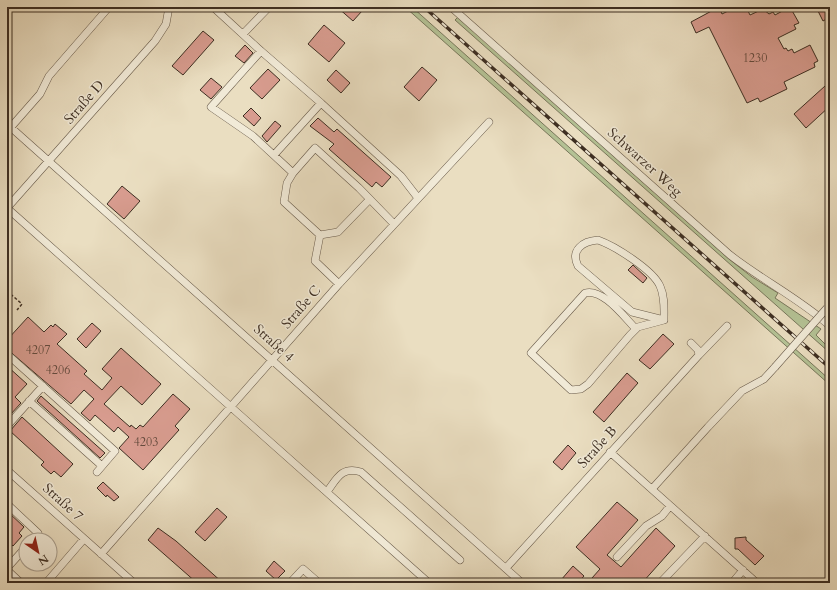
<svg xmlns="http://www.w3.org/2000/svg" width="837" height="590" font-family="Cardo,serif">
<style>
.green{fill:#b4c295;stroke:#78785c}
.building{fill:#d89c8f;stroke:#3d2e22}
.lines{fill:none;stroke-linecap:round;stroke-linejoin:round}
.minor-casing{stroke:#685a4a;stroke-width:8}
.path{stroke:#3d2e22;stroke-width:1.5;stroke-dasharray:3 2;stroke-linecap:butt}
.minor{stroke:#f1ead7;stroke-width:7}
.rail-casing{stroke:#3d2e22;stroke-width:3.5}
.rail{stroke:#f1ead7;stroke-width:2;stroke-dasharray:6;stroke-linecap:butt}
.minor-bridge-casing{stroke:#685a4a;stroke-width:8;stroke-linecap:butt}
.minor-bridge{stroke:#f1ead7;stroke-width:7}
.labels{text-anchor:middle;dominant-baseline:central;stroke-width:3;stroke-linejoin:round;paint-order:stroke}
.number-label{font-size:12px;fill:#644a3d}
.street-label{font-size:14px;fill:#3d2e22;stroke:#f1ead7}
</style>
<rect width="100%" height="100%" fill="#eadec1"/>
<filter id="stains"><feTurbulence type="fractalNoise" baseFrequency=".005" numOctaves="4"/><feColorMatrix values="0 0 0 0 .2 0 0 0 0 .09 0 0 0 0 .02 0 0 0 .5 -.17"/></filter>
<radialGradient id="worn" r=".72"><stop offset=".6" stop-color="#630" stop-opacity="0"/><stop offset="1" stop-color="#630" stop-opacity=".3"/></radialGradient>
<path class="green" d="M405,7H412L830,380V385Z
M458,17L729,259L752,277L778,293L775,298L821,329L816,335L826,345L830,341V353L455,20Z"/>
<path class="building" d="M337,7H358L362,11L353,21Z
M719,7L722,14L736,7H746L750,15L763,9L769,14L773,12L775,15L790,7L799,23L794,25L796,29L778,38L784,49L786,48L788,51L792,49L794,53L810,45L818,61L814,63L815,67L784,82L787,89L760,102L758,98L747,103L709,27L696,33L691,22Z
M816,7H830V17L823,21Z
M324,25L345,43L329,62L308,44Z
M203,31L214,40L183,75L172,66Z
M245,45L253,53L244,63L235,56Z
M422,67L437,80L419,101L404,87Z
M268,69L280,80L262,99L250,88Z
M336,70L350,83L341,93L327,80Z
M211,78L222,87L211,99L200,90Z
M825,86L830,92V106L806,128L794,114Z
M251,108L261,118L254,126L243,116Z
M318,118L334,132L337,129L391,177L382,187L376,182L372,187L329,149L334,144L310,126Z
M275,121L281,126L267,142L262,136Z
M122,186L140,201L124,219L107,204Z
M633,265L647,278L643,283L628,270Z
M28,317L44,332L51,325L53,327L55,324L67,334L57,344L87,371L84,374L102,390L112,378L102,369L121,348L161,384L142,405L121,386L104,404L130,427L131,425L136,429L140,425L143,427L173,394L190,409L175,426L179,430L143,470L119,448L129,437L118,427L114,432L95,415L90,421L81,413L94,399L84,390L71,404L7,349V340Z
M92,323L101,331L86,348L77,339Z
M663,334L674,344L650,369L639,360Z
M7,366L27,384L15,397L21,403L10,415L7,413Z
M627,373L638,383L604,422L593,412Z
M41,396L105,453L100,458L37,401Z
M22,417L73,464L61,477L54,471L51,474L41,465L44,462L10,431Z
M568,445L576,453L562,470L553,462Z
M103,482L119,497L114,501L107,495L106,497L97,488Z
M617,502L638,520L607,555L621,567L656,528L675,546L642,583H597L592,578L600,569L576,547Z
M217,508L227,517L205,541L195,532Z
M7,511L24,527L19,533L22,536L13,546L7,541Z
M158,528L176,541L223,583H197L148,540Z
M746,537V540L764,556L755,565L738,549H735V538Z
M274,561L285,571L276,580L266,571Z
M573,566L584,576L578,583H564L561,580Z"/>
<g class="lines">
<defs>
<path id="minor" d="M213,7L261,51L211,107L253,136L293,173L287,183L284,202L320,235L315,261L339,284
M451,7L730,255C762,280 800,299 830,326
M243,34L269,7
M261,51L321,103
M7,124L522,583
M11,127L40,94L49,76L109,7
M274,155L321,103L401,176L418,198
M293,173L315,148L359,188L394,224
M7,208L429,583
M7,208L155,41L166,24L169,7
M320,235L338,232L369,200
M598,240C615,246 653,270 660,286C665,297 664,309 664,320L632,312L578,266C570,250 583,241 598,240Z
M636,329C624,317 603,288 585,293L531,353L571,390L581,389L588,384L630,335L638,327L664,320
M7,354L115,451L97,472
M699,355L727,326
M29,401L102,466
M7,426L43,386
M610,452L757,583
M7,470L134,583
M652,489L708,427L742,391L764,379L775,367
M327,492C337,478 342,466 361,472L460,560
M7,504L38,533L32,540
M101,554L339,284L489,122
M617,557L646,526L662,516L670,506
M7,568L26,547
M506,568L699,355L698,350L691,343
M7,570L21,583
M46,583L84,539
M290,583L303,569L319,583
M660,583L705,536
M732,583L743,570"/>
</defs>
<use href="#minor" class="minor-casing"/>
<path class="path" d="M7,291L22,304L17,310"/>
<use href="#minor" class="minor"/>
<defs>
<path id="rail" d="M424,7L830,368"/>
</defs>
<use href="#rail" class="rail-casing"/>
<use href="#rail" class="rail"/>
<defs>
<path id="minor-bridge" d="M775,367L827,308"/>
</defs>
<use href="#minor-bridge" class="minor-bridge-casing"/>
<use href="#minor-bridge" class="minor-bridge"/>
</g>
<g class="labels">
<g class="number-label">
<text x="755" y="58">1230</text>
<text x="38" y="350">4207</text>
<text x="58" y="370">4206</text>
<text x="146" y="442">4203</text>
</g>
<g class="street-label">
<text transform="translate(84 102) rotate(-49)">Straße D</text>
<text transform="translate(645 162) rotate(42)">Schwarzer Weg</text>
<text transform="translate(301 307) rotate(-49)">Straße C</text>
<text transform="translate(274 343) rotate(42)">Straße 4</text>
<text transform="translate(597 447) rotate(-48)">Straße B</text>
<text transform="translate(63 502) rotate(42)">Straße 7</text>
</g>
</g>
<rect width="837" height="590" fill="none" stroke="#eadec1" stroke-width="24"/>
<rect x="8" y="8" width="821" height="574" fill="none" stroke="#3d2e22" stroke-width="2"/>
<rect x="12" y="12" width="813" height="566" fill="none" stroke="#3d2e22"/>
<g transform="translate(38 552) rotate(146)"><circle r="19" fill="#f1ead7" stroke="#a99f8f"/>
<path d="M0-3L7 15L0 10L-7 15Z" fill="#8f2418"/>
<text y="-6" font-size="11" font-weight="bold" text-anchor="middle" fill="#3d2e22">N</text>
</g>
<rect width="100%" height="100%" filter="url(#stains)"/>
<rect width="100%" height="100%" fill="url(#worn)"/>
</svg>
